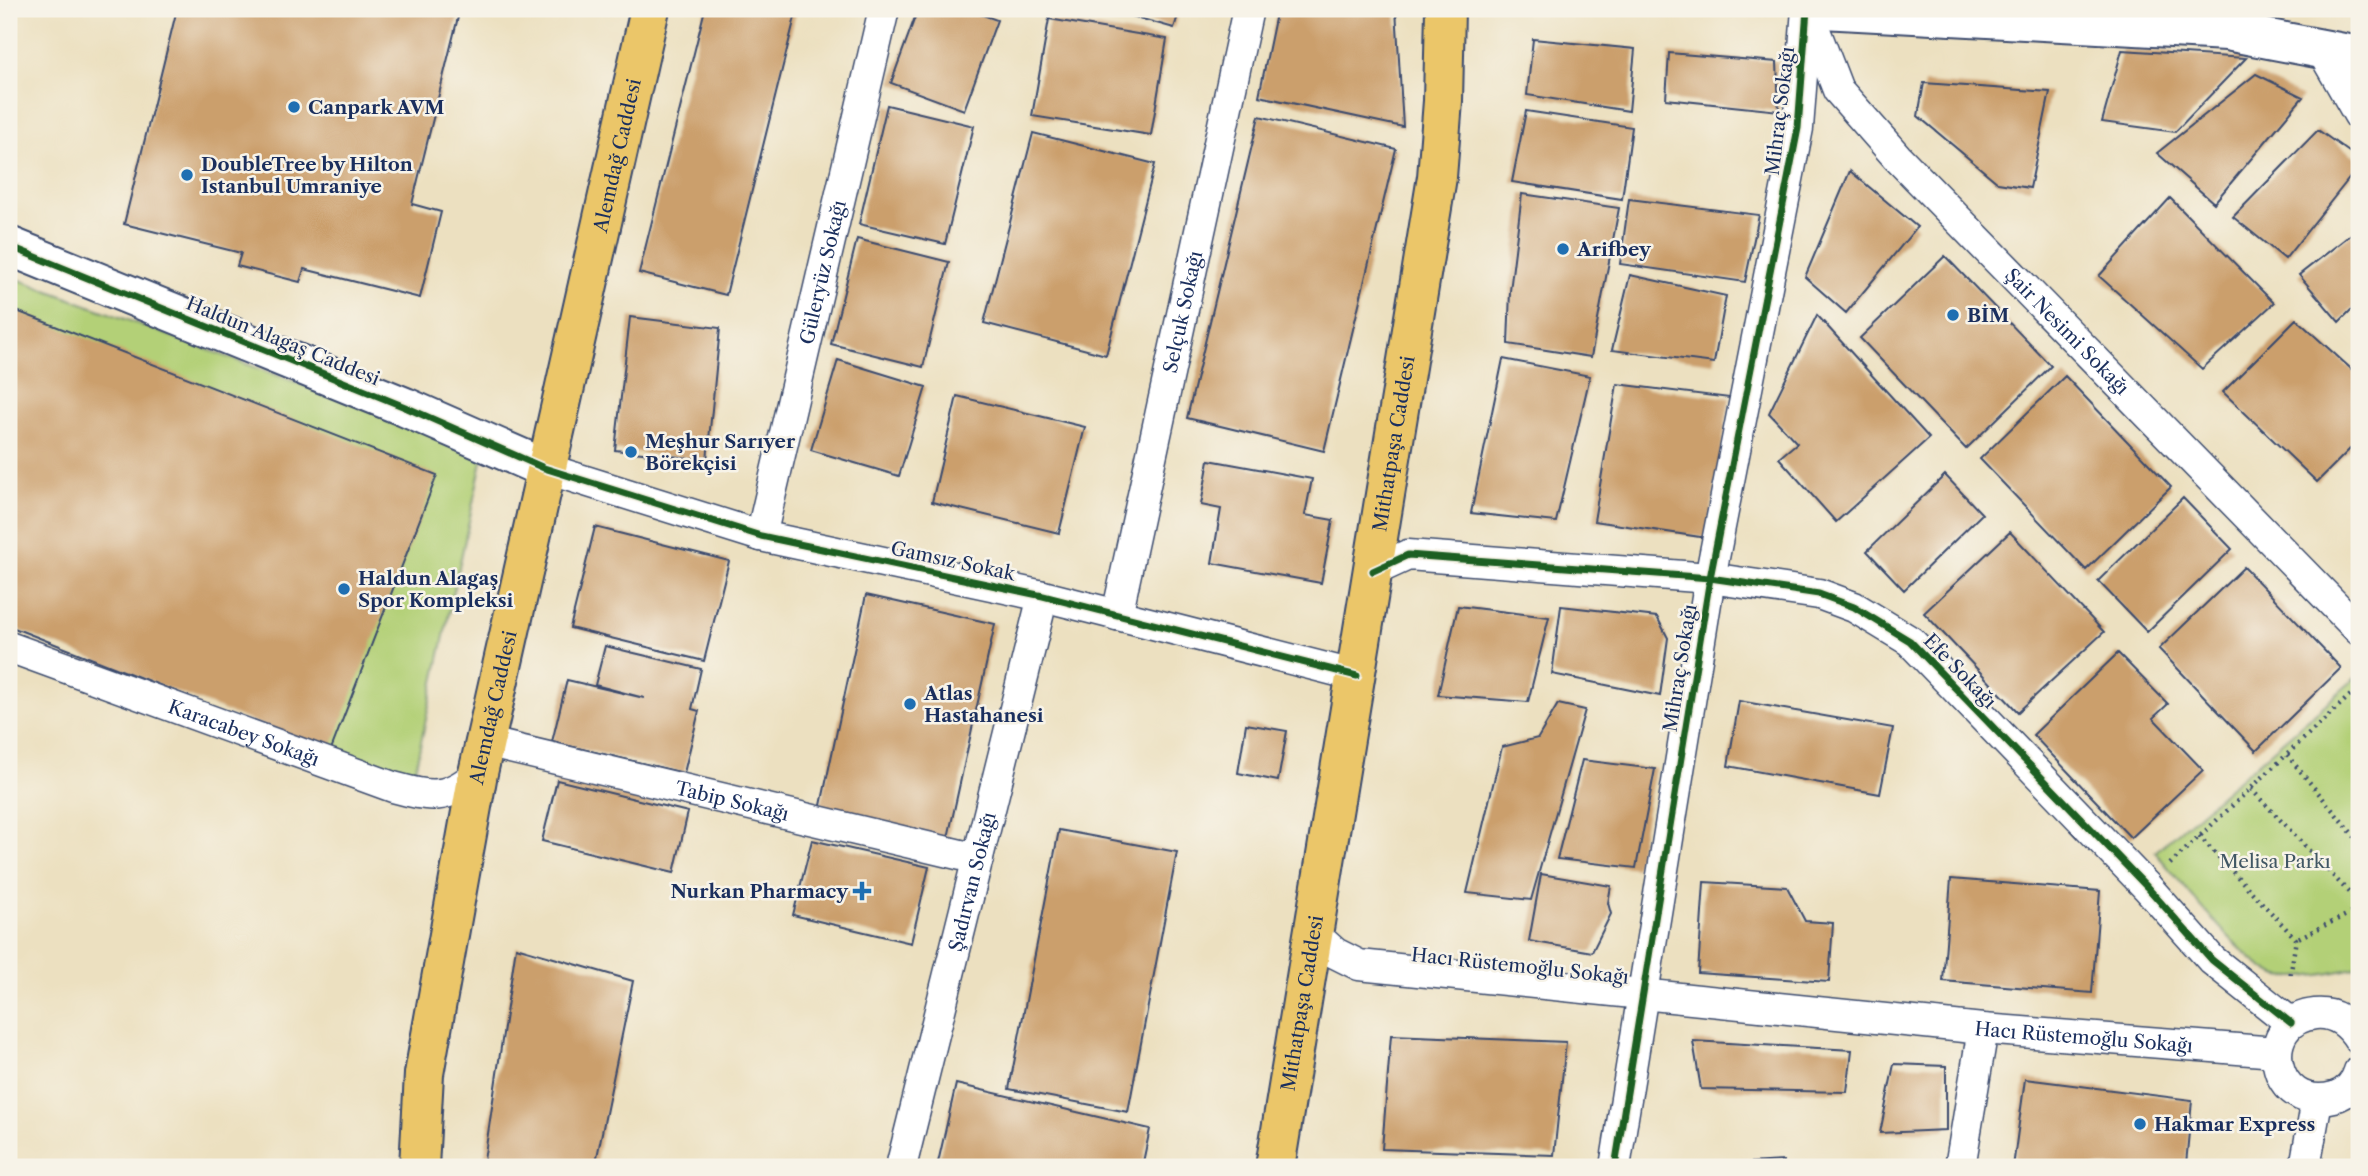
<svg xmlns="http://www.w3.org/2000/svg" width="2368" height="1176" font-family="'Libre Caslon Text',serif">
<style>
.green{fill:#b3d077;stroke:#67806a;stroke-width:2}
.building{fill:#cb9f6c}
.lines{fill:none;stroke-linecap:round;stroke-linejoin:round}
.minor-casing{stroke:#3a4a6d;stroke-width:33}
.tertiary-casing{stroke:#3a4a6d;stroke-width:42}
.primary-casing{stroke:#3a4a6d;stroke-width:42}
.path{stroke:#3a4a6d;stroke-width:4.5;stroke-dasharray:2 5;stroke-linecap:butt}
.minor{stroke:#fff;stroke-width:30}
.tertiary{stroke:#fff;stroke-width:38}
.primary{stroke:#ebc669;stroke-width:38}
.cycleway-casing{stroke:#f7f3e8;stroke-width:11}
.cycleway{stroke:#1b5e20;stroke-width:7}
.poi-dot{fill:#1f6fb2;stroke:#f7f3e8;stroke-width:2.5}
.labels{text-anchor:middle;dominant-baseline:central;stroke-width:5;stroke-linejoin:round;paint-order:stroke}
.poi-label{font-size:19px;font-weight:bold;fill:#1b2f5e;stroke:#f7f3e8;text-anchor:start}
.street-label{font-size:19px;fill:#1b2f5e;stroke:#f7f3e8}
.park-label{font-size:19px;fill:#415764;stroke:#f7f3e8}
</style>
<rect width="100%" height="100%" fill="#f7f3e8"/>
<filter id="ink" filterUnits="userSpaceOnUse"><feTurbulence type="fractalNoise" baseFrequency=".0143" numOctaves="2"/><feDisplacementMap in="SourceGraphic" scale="14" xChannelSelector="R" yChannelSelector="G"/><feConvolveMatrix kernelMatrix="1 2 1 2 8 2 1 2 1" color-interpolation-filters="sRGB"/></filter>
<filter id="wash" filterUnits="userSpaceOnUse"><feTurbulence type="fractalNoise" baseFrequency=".00686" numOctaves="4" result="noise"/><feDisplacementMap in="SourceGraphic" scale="28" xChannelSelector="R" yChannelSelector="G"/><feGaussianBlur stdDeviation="1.57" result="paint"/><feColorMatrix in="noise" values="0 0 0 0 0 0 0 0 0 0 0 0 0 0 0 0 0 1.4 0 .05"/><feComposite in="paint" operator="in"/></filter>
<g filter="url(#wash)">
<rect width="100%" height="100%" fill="#ece0c0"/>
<path class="green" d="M9,276L484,452L413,779L9,625Z
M2359,675V967C2334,972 2306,980 2280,976C2251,972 2177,877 2155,852Z"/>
<g id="blocks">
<path class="building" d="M177,9H460L412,204L441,212L420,298L304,269L300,282L237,266L241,253L124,224Z
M705,9H797L726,295L639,273Z
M918,9H966L997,20L964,110L891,83Z
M1107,9H1180L1174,28Z
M1277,9H1396L1403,127L1259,96Z
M1049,19L1167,39L1151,135L1032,116Z
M1533,39L1635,49L1629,111L1527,95Z
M2122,50L2246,58L2175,132L2102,122Z
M1669,53L1777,62L1779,111L1666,99Z
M2256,74L2303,97L2214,203L2157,153Z
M1924,83L2050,92L2030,188L1998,183L1918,116Z
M887,105L974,126L945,244L859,224Z
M1526,111L1632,127L1622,199L1512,182Z
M1259,116L1396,149L1324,451L1187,418Z
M2318,130L2359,159V166L2285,259L2233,217Z
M1033,133L1155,164L1106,355L984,323Z
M1850,171L1917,227L1846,313L1805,277Z
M1522,194L1619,208L1591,357L1508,344L1510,291Z
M2170,198L2274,303L2202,369L2099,276Z
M1629,199L1759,215L1745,282L1620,264Z
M2359,228V302L2339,322L2299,275Z
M857,239L949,262L923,367L831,344Z
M1945,256L2051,366L1966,449L1860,338Z
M1630,275L1726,296L1714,363L1612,350Z
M9,308L437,475L330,752L9,626Z
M1817,315L1929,438L1836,522L1779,458L1797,443L1769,413Z
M630,317L720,328L707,460L615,450Z
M2296,319L2359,376V440L2317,482L2223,392Z
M1503,359L1590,376L1556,522L1471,513Z
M838,360L926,387L899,476L811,450Z
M2065,376L2171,487L2086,570L1980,459Z
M1617,384L1730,398L1707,538L1594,521Z
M957,396L1085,427L1059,533L932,502Z
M1209,460L1312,479L1305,515L1333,520L1321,583L1212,563L1221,509L1201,505Z
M1945,475L1982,514L1904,590L1867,551Z
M2183,498L2232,549L2147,632L2098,581Z
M595,527L729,561L704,661L570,628Z
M2010,532L2104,632L2018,712L1924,613Z
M2244,567L2341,668L2256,751L2159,649Z
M866,595L995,624L948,838L820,810Z
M1458,606L1549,617L1528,702L1438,695Z
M1561,606L1657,617L1668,638L1660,696L1552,674Z
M605,646L701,669L692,709L699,711L684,773L552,742L567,680L644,698L595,685Z
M2118,653L2168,704L2153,718L2203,770L2131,838L2033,735Z
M1739,701L1893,728L1880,794L1728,766Z
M1558,704L1585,710L1531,900L1467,893L1502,747L1538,738Z
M1246,724L1287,731L1278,781L1238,773Z
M1582,760L1655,769L1636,868L1557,859Z
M557,780L688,812L674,873L542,841Z
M1059,830L1177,852L1128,1112L1009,1089Z
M812,840L929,867L911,943L793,915Z
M1541,874L1611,886L1608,903L1611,914L1592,952L1529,941Z
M1951,879L2100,891L2092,993L1943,981Z
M1704,882L1787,887L1805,921L1833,923L1829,982L1698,973Z
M516,947L633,981L595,1167H483Z
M1391,1035L1566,1042L1554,1155L1382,1149Z
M1693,1041L1852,1050L1847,1092L1701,1089Z
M1894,1064L1946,1066V1130L1880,1133Z
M2025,1079L2192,1100L2186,1164L2182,1167H2013Z
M956,1084L1150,1129L1142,1167H937Z
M1783,1161L1781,1167H1712V1165Z"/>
</g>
</g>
<g filter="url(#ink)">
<use href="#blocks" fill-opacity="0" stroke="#3a4a6d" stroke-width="2"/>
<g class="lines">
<defs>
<g id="minor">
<path id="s1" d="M1811,20L1838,90L1897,157L2359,630"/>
<path d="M2321,49L2359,115"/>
<path d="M544,468L761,536L1043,596L1357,676"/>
<path id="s2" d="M761,536L884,9"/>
<path d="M1373,571L1408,555L1710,578L1819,594L1854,607L1910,641L2147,887L2212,960L2291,1023"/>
<path id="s3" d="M1117,615L1248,9"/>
<path id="s4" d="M9,647L393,787C431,797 447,801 478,773"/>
<path id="s5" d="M485,742L978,859"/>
<path id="s6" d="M1315,935L1335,953L1359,965L1983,1029L2276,1052"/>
<path d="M2359,1039C2349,1023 2335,1012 2315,1014C2255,1020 2270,1114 2334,1097C2346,1094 2356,1083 2359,1071"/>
<path id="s7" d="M901,1167L1043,596"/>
<path d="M1615,1167L1710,578L1798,128L1807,9"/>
<path d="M1960,1167L1983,1029"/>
<path d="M2305,1167L2317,1100"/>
</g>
<path id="tertiary" d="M1822,9L2227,31L2359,56
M9,246L405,407L544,468"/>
<g id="primary">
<path id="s8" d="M419,1167L424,1074L478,773L650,9"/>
<path id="s9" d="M1275,1167L1437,177L1443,101L1445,9"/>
</g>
</defs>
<use href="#minor" class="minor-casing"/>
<use href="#tertiary" class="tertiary-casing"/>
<use href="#primary" class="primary-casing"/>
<path class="path" d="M2287,755L2359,842
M2251,789L2356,900L2355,911L2296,939
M2199,836L2296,939L2290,978
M2170,864L2359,687"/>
<use href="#minor" class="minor"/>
<use href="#tertiary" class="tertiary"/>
<use href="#primary" class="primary"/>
<defs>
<path id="cycleway" d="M9,246L405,407L544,468L761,536L1043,596L1357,676
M1373,571L1408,555L1710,578L1819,594L1854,607L1910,641L2147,887L2212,960L2291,1023
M1615,1167L1710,578L1798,128L1807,9"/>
</defs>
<use href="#cycleway" class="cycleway-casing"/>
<use href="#cycleway" class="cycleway"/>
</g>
</g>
<g class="poi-dot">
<circle cx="294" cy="107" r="7"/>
<circle cx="187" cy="175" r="7"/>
<circle cx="1563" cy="249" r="7"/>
<circle cx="1953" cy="315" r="7"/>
<circle cx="631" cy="452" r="7"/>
<circle cx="344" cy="589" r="7"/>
<circle cx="910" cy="704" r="7"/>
<path d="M858.5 880.5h7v7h7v7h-7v7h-7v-7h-7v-7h7z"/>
<circle cx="2140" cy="1124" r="7"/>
</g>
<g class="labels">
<g class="poi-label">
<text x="308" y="107">Canpark AVM</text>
<text x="201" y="164">DoubleTree by Hilton<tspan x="201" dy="22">Istanbul Umraniye</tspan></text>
<text x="1577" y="249">Arifbey</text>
<text x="1967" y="315">BİM</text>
<text x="645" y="441">Meşhur Sarıyer<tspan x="645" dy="22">Börekçisi</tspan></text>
<text x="358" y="578">Haldun Alagaş<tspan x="358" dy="22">Spor Kompleksi</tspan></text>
<text x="924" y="693">Atlas<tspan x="924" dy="22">Hastahanesi</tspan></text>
<text x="848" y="891" text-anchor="end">Nurkan Pharmacy</text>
<text x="2154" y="1124">Hakmar Express</text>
</g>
<g class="street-label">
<text transform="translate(1780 111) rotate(-83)">Mihraç Sokağı</text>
<text stroke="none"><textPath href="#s8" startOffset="1032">Alemdağ Caddesi</textPath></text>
<text stroke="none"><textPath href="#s2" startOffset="271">Güleryüz Sokağı</textPath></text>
<text stroke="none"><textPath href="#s3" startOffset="310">Selçuk Sokağı</textPath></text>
<text stroke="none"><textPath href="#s1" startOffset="408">Şair Nesimi Sokağı</textPath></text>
<text transform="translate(283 341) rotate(22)">Haldun Alagaş Caddesi</text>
<text stroke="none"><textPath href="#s9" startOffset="733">Mithatpaşa Caddesi</textPath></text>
<text transform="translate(953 561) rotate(12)">Gamsız Sokak</text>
<text transform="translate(1680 668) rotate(-81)">Mihraç Sokağı</text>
<text transform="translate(1960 671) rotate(46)">Efe Sokağı</text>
<text stroke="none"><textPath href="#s8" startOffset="466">Alemdağ Caddesi</textPath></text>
<text stroke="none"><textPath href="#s4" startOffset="250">Karacabey Sokağı</textPath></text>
<text stroke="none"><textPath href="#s5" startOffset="254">Tabip Sokağı</textPath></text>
<text stroke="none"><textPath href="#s7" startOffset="294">Şadırvan Sokağı</textPath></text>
<text transform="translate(1520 966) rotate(6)">Hacı Rüstemoğlu Sokağı</text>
<text stroke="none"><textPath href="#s9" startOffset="166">Mithatpaşa Caddesi</textPath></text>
<text stroke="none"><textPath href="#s6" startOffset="782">Hacı Rüstemoğlu Sokağı</textPath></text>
</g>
<g class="park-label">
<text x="2275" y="861">Melisa Parkı</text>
</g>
</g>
<rect width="2368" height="1176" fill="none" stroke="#f7f3e8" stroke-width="35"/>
</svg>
